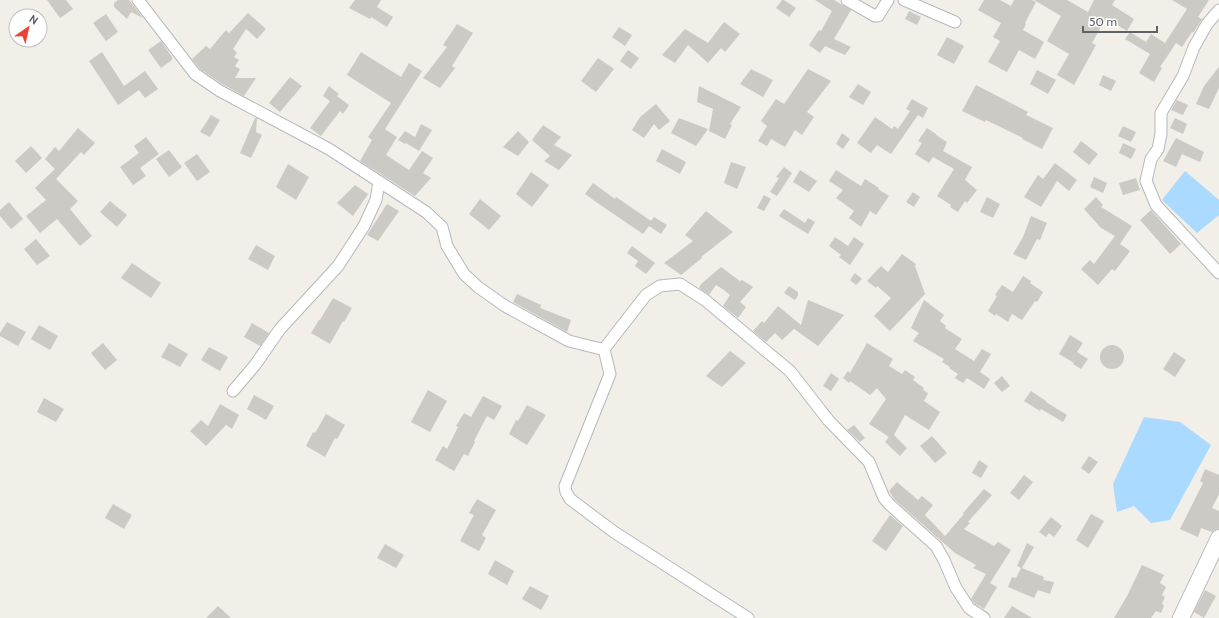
<svg xmlns="http://www.w3.org/2000/svg" width="1219" height="618" font-family="Cabin,sans-serif">
<style>
.water{fill:#aadaff}
.building{fill:#cccac5}
.lines{fill:none;stroke-linecap:round;stroke-linejoin:round}
.minor-casing{stroke:#b5b8bc;stroke-width:13}
.secondary-casing{stroke:#b6babf;stroke-width:18}
.minor{stroke:#fff;stroke-width:11}
.secondary{stroke:#fff;stroke-width:16}
</style>
<rect width="100%" height="100%" fill="#f1efe8"/>
<path class="water" d="M1185,171L1219,200V215L1197,233L1162,200Z
M1144,417L1180,422L1211,445L1170,520L1151,523L1134,506L1117,512L1113,484Z"/>
<path class="building" d="M47,0H66L73,9L60,18Z
M118,0H129L143,18L131,12L127,19L114,7V3Z
M355,0H381L377,7L393,17L387,27L371,17L370,19L349,8Z
M782,0H784L796,8L789,17L776,8Z
M815,0H834L851,10L834,39L851,47L845,55L825,46L820,53L809,45L819,30L821,31L832,11Z
M984,0H1000L1011,6L1014,0H1032L1036,2L1025,23L1026,24L1023,30L1044,42L1035,59L1019,50L1007,72L988,62L1000,41L993,37L1001,23L978,10Z
M1034,0H1067L1088,12L1094,0H1115L1112,5L1134,19L1127,31L1106,18L1092,43L1096,45L1074,85L1057,75L1069,54L1047,41L1061,16Z
M1172,0H1209L1198,17L1202,19L1193,33L1192,32L1182,47L1176,43L1160,67L1162,68L1154,82L1139,73L1150,54L1125,39L1130,32L1146,42L1151,34L1165,43L1187,9Z
M909,11L921,17L917,25L905,19Z
M248,13L266,29L257,39L246,29L233,49L237,53L234,57L239,60L235,66L240,69L235,78H256L244,96L224,85L200,69L192,59L206,46L210,49L226,30L229,33Z
M106,14L118,32L106,41L93,23Z
M724,22L740,34L725,52L721,48L708,63L688,45L675,63L662,55L685,29L708,43Z
M457,24L473,33L452,66L455,68L440,88L423,78L447,47L443,45Z
M619,27L632,35L625,46L612,37Z
M947,37L964,46L954,64L937,55Z
M161,41L172,57V60L161,68L148,50Z
M628,50L639,58L631,69L620,61Z
M102,52L124,86L145,71L158,89L145,98L139,90L118,105L89,61Z
M361,52L401,77L409,63L422,71L385,129L397,137L386,155L409,170L422,151L433,158L423,173L431,178L415,196L360,161L372,140L368,137L391,103L347,75Z
M598,58L614,69L596,92L581,81Z
M1219,67V88L1209,109L1196,104L1204,86Z
M751,69L773,80L763,97L740,84Z
M808,69L831,81L807,112L814,117L802,135L795,130L785,147L771,139L767,146L758,141L767,126L761,121L776,99L784,104Z
M1037,70L1056,80L1048,94L1030,84Z
M1103,75L1116,81L1111,91L1099,85Z
M290,77L302,86L280,112L269,103Z
M858,84L871,92L863,105L849,97Z
M976,85L1028,112L1026,115L1053,128L1042,149L1022,139L1023,138L986,120L985,122L962,111Z
M329,86L339,94L337,96L349,105L343,114L340,111L321,136L310,128L330,101L323,96Z
M699,86L741,107L730,124L732,125L725,139L709,131L713,109L697,102Z
M912,99L928,108L923,118L918,115L891,154L877,145L871,153L857,143L875,117L892,129L894,126L898,129L910,111L906,109Z
M1177,100L1188,105L1183,115L1171,110Z
M656,104L670,121L659,130L654,124L644,138L632,130L640,117Z
M211,115L220,120L210,137L200,132Z
M255,118H257L256,132L262,135L251,158L240,153Z
M679,118L708,129L696,146L671,133Z
M1175,118L1187,124L1183,134L1170,128Z
M421,124L432,130L419,151L406,143L405,144L398,140L405,131L415,137Z
M543,125L561,137L554,145L572,155L559,170L544,161L550,156L532,140Z
M1123,126L1136,132L1131,142L1118,136Z
M78,128L95,143L84,155L81,152L56,179L78,201L70,209L92,236L80,246L57,219L40,233L26,216L46,200L35,188L55,169L45,159L55,147L59,151Z
M927,128L936,134V135L947,142L943,151L972,167L965,180L977,190L967,203L965,201L958,212L950,207L951,205L937,196L954,169L933,157L929,163L915,154L922,143L918,141Z
M518,131L529,142L518,156L503,147Z
M842,133L850,139L843,149L836,144Z
M146,137L159,154L140,168L146,176L133,185L120,167L139,153L134,146Z
M1176,138L1204,152L1200,162L1182,154L1176,167L1163,161Z
M1081,141L1098,154L1089,165L1073,152Z
M1123,143L1136,149L1131,159L1119,153Z
M31,146L42,158L26,173L15,161Z
M662,149L686,162L680,174L656,161Z
M169,150L182,167L169,177L156,159Z
M197,154L210,172L197,181L184,163Z
M731,162L746,167L737,189L724,183Z
M1055,163L1077,180L1069,191L1057,181L1041,207L1024,197L1038,175L1043,179Z
M288,164L309,177L296,200L276,187Z
M784,167L792,173L777,196L770,192L779,178L776,177Z
M800,170L817,181L809,192L793,182Z
M836,170L861,186L865,179L879,188L878,189L889,196L876,215L870,211L861,227L849,218L854,211L836,198L843,190L829,181Z
M531,172L549,185L532,207L516,194Z
M1094,177L1107,183L1103,193L1090,187Z
M1136,178L1140,190L1123,195L1119,183Z
M593,183L615,199L616,197L651,221L654,217L667,225L661,234L649,226L643,234L596,202L585,194Z
M355,185L368,194L353,216L337,203Z
M913,192L920,197L914,207L906,202Z
M764,195L771,199L764,211L757,208Z
M987,197L1000,204L993,218L980,212Z
M1096,197L1103,205L1101,207L1132,226L1120,244L1130,251L1115,271L1112,269L1098,285L1081,269L1090,260L1094,264L1115,236L1101,228L1084,209Z
M480,199L501,216L489,230L469,214Z
M110,201L127,215L117,227L100,212Z
M9,202L23,219L11,229L0,216V210Z
M387,204L399,211L378,241L367,235Z
M784,209L805,223L808,218L815,222L808,234L779,216Z
M1151,210L1181,244L1170,254L1140,220Z
M706,211L733,232L701,257L702,258L681,275L664,263L693,241L685,235Z
M1031,216L1047,223L1040,240L1037,239L1026,260L1013,254L1023,237Z
M835,237L848,246L854,237L864,244L850,265L839,257L841,255L829,246Z
M36,239L50,256L37,265L24,249Z
M256,245L275,256L268,270L248,259Z
M632,246L655,263L646,274L635,266L638,261L627,253Z
M902,254L916,264L915,266L925,294L890,331L874,316L891,298L877,286L876,288L867,281L881,266L888,272Z
M132,263L161,283L151,298L121,278Z
M721,267L740,281L742,280L753,287L740,302L746,307L738,318L723,306L730,295L724,290L716,285L709,295L699,288L701,284Z
M855,273L862,279L856,285L850,280Z
M1023,276L1031,281L1030,283L1043,292L1037,302L1035,301L1022,320L1012,314L1008,322L996,314L995,316L988,311L997,296L995,295L1002,285L1013,292Z
M789,286L798,292V295L795,300L784,293Z
M517,294L541,305L540,308L571,320L567,332L513,302Z
M333,298L352,308L344,322L343,321L330,344L311,333L319,320H320Z
M808,300L844,315L818,346L794,329L782,340L775,333L766,342L753,331L762,321L764,323L778,306L801,325Z
M924,300L944,315L940,321L946,326L945,328L962,339L955,349L974,361L982,349L991,354L980,372L990,379L984,389L967,378L963,383L955,378L958,374L949,368L950,367L942,362L944,359L913,341L919,333L911,328Z
M7,322L26,332L18,346L0,336V333Z
M252,323L269,333L260,346L244,337Z
M39,325L58,336L50,350L31,339Z
M1070,335L1083,343L1077,352L1088,359L1081,369L1073,364L1074,363L1059,354Z
M103,343L117,360L105,370L91,353Z
M169,343L188,354L180,367L161,357Z
M867,343L893,359L889,366L902,374L905,370L915,377L913,380L924,388L923,390L928,393L924,401L940,412L929,430L905,415L894,435L907,448L900,456L885,442L889,437L869,424L886,399L877,388L870,395L850,381L849,383L843,378L848,371L850,373Z
M1100 357a12 12 0 1 1 24 0a12 12 0 1 1-24 0Z
M209,347L228,357L220,371L201,360Z
M730,351L746,363L722,387L706,376Z
M1174,352L1186,360L1175,377L1163,369Z
M831,373L839,379L831,391L823,386Z
M1002,376L1010,386L1002,392L994,383Z
M428,390L447,401L430,432L411,422Z
M1031,391L1046,401V402L1067,415L1063,422L1041,409L1040,411L1024,401Z
M254,395L274,406L266,420L247,409Z
M483,396L502,406L494,420L487,416L474,441L475,442L468,456L464,454L454,471L435,460L443,446L447,449L458,427L456,426L464,413L471,417Z
M44,398L64,409L56,422L37,412Z
M220,404L239,415L232,429L226,425L206,446L190,431L201,420L208,426Z
M527,405L546,415L527,445L509,434L516,420L518,421Z
M326,414L345,425L337,439L335,438L325,457L306,446L313,432L315,433Z
M854,425L865,438L860,442L847,430Z
M932,436L947,453L935,463L920,446Z
M1089,456L1098,462L1089,474L1081,468Z
M979,460L988,466L981,478L972,473Z
M1205,469L1219,475V494L1212,508L1219,511V529L1214,530L1212,532L1201,528L1198,537L1180,529L1203,483L1200,481Z
M1024,475L1033,482L1019,500L1010,493Z
M897,482L918,500L922,496L933,505L925,515L945,536L964,514L963,513L984,489L992,495L968,522L970,523L964,529L994,546L998,542L1011,550L990,583L997,587L984,609L974,603L971,599L986,574L973,568L976,565L955,553L895,500L889,491Z
M477,499L496,510L482,535L486,538L479,551L460,541L474,515L469,513Z
M113,504L132,515L124,529L105,518Z
M1091,514L1104,521L1088,548L1076,540Z
M890,515L903,526L886,551L872,541Z
M1051,517L1062,526L1054,537L1049,533L1046,537L1039,532Z
M1027,543L1034,547L1022,568L1044,577L1043,580L1054,582L1050,594L1038,590L1034,598L1008,587L1012,577L1016,578L1021,568L1017,566Z
M385,544L404,555L396,568L377,558Z
M495,560L514,571L507,585L488,574Z
M1142,565L1164,575L1160,583L1166,587L1162,595L1165,597L1162,604L1164,606L1161,613L1156,611L1151,618H1114L1127,596Z
M530,586L549,596L541,610L522,599Z
M1205,590L1216,596L1204,618L1194,612Z
M218,606L231,618H206Z
M1012,606L1032,618H1004Z"/>
<g class="lines">
<defs>
<path id="minor" d="M138,0L195,74L220,91L329,149L426,212L442,227L447,246L464,274L478,287L505,306L569,341L597,348L604,349L646,295L660,286L680,284L705,300L790,371L829,421L869,462L884,498L890,505L936,546L944,560L956,588L969,608L984,618
M847,0L875,16H878L888,0
M904,0L955,22
M1219,10L1207,24L1194,47L1183,76L1161,113V134L1158,149L1151,159L1146,181L1156,205L1219,273
M604,349L610,374L565,486L566,492L570,499L614,532L748,618
M233,391L255,365L280,329L338,266L364,226L376,200L379,182"/>
<path id="secondary" d="M1181,618L1219,538"/>
</defs>
<use href="#minor" class="minor-casing"/>
<use href="#secondary" class="secondary-casing"/>
<use href="#minor" class="minor"/>
<use href="#secondary" class="secondary"/>
</g>
<g transform="translate(28 28) rotate(34)"><circle r="19" fill="#ffffff" stroke="#bfc1c3"/>
<path d="M0-3L7 15L0 10L-7 15Z" fill="#ea4335"/>
<text y="-6" font-size="11" font-weight="bold" text-anchor="middle" fill="#5f6368">N</text>
</g>
<path d="M1083 26v6h74v-6" fill="none" stroke="#5f6368" stroke-width="2"/>
<text x="1089" y="26" font-size="12" fill="#5f6368" stroke="#ffffff" stroke-width="3" paint-order="stroke">50 m</text>
</svg>
